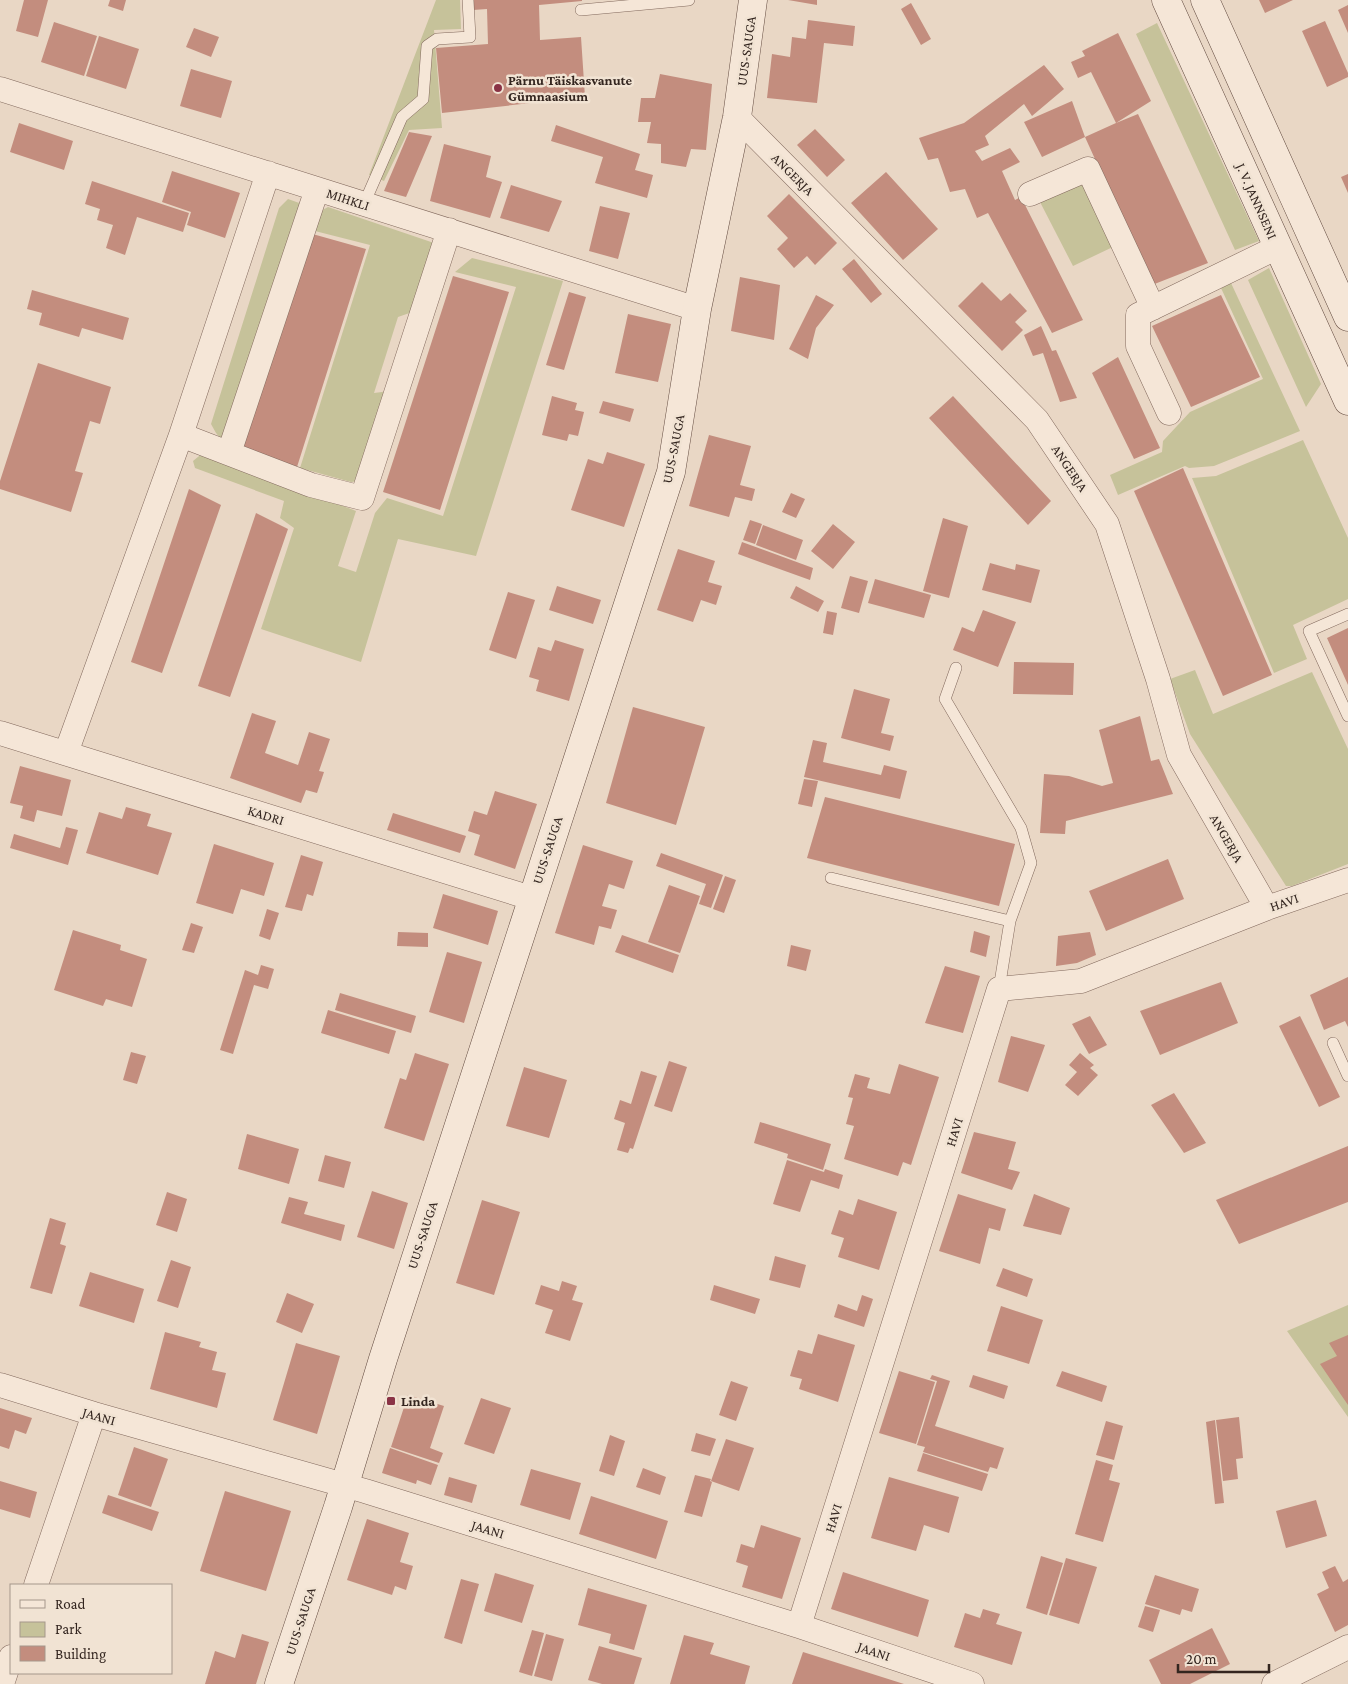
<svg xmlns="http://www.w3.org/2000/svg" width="1348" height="1684" font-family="'Crimson Pro',serif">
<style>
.green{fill:#c6c29a}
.building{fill:#c38d7e}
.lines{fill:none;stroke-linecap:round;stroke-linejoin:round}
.lane-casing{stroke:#82695d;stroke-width:12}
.street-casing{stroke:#82695d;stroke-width:25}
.secondary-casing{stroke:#634b40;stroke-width:29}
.lane{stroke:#f5e6d7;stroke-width:11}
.street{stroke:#f5e6d7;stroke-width:24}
.secondary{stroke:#f5e6d7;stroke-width:28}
.poi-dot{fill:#8a3345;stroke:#f1e3d3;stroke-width:2}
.labels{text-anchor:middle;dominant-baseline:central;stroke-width:5;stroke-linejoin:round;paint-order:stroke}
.street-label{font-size:14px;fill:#33251f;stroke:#f1e3d3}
.poi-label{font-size:14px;font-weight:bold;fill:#33251f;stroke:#f1e3d3;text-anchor:start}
</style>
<rect width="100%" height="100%" fill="#e9d7c5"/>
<path class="green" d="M436,0H460L461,29L434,30L442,128L409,130L384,181L369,175Z
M1157,23L1259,241L1235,250L1136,34Z
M1087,179L1117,245L1073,266L1040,202Z
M288,199L302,204L221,439L216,433L211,424L279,208Z
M328,207L434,243L418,310L398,317L374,393L390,391L359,481L351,482L300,468L370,245L311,230L317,213Z
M472,258L563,281L476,556L398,539L361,662L261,629L294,528L280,518L284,501L195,468L193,461L204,452L356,511L338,566L356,572L375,513L387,498L443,516L516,287L455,272Z
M1269,268L1321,384L1306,407L1248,280Z
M1231,283L1300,431L1214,466L1189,468L1185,466L1118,495L1110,475L1162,452L1163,441L1190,412L1263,379L1221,288Z
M1303,440L1348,538V599L1293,625L1307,659L1274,673L1192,478L1216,476Z
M1195,670L1213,714L1312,672L1348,749V864L1292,886H1286L1190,734L1170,679Z
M1348,1305V1417L1287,1331Z"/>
<path class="building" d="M24,0H48L38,37L16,31Z
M110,0H126L123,11L108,6Z
M473,0H582V1L539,5L540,40L581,37L585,97L442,113L436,48L488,44L487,9L473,10Z
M788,0H817V5Z
M1259,0H1293L1265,13Z
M911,3L931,39L921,45L901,9Z
M1348,5V33L1338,10Z
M808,20L855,26L853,46L824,43L817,103L767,98L772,54L790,57L792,37L806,39Z
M1325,21L1348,73V77L1327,87L1302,31Z
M54,22L97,36L84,76L41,62Z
M194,28L219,37L211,57L186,47Z
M1118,33L1151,101L1116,123L1138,114L1208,263L1152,285L1085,137L1116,123L1091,72L1078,78L1071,62L1085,56L1082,51Z
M99,36L139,49L126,89L86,76Z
M1044,65L1064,89L1032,116L1024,104L985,136L989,145L975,151L982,161L1010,148L1020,162L1002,171L1015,200L1021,197L1083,320L1052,333L988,213L977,218L965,189L950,192L938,158L928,160L919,138L964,123Z
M191,69L232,81L221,118L180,106Z
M660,74L712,84L706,150L691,149L686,167L661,163V144L647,143L651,122H638L641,98H655Z
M1072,101L1085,137L1042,157L1024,122Z
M19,123L73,141L64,170L10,152Z
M556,125L640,154L635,170L653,175L647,198L595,183L603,157L551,141Z
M815,129L845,160L827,177L797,145Z
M409,132L432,136L406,197L384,191Z
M444,144L491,156L486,177L502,182L490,218L430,201Z
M172,171L240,193L225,238L187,225L191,212L162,202Z
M886,172L938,229L903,260L851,203Z
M1348,174V193L1341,177Z
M92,181L189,213L183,232L137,217L125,255L106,248L113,225L97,220L100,209L85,204Z
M511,185L562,201L549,232L500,218Z
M789,194L837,243L815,265L807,256L794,268L777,249L788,238L767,216Z
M600,206L630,213L618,259L589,251Z
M309,233L366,249L297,467L240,449Z
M854,259L882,294L871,303L842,269Z
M453,276L509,292L440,510L383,492Z
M740,277L780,285L774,340L731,331Z
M982,282L1001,301L1010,293L1027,311L1015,322L1023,330L1002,351L958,306Z
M32,290L129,318L123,340L82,328L79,337L39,325L42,313L27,309Z
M569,292L586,297L564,370L546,365Z
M816,295L834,305L816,328L808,359L789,349Z
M1221,295L1260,377L1191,407L1152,326Z
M628,314L671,324L658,382L615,373Z
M1041,326L1052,351L1056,350L1077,398L1060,402L1043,353L1033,356L1024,335Z
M1118,357L1160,448L1134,459L1092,373Z
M38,363L111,387L100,424L90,421L75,471L83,473L71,512L0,489V481Z
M552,396L577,403L575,410L584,412L578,436L569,434L567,441L542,435Z
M953,396L1051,501L1028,525L929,418Z
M603,401L634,409L630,422L599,413Z
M709,435L751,446L740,485L755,489L752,501L735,497L729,517L689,506Z
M607,452L645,464L624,527L571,510L588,459L603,464Z
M1183,468L1272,675L1223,696L1134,491Z
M189,489L221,505L162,673L131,662Z
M791,493L805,499L796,518L782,512Z
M256,513L288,529L230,697L198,686Z
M943,518L968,526L949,598L923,591Z
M750,520L762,524L755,544L743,540Z
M833,524L855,542L833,569L811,551Z
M763,525L803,540L796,560L756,545Z
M742,542L813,568L810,580L738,554Z
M678,549L715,561L708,582L722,586L716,605L701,600L693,622L657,610Z
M990,563L1015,570L1016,564L1040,570L1031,603L982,590Z
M850,576L868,581L859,613L841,608Z
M875,579L931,595L924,618L868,603Z
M557,586L601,600L593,624L549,610Z
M796,586L824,601L818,612L790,598Z
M508,592L535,600L516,659L489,650Z
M983,610L1016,622L998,667L953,650L962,627L974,632Z
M827,611L837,613L833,635L823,633Z
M1348,628V685L1327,638Z
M555,640L584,649L569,701L536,691L539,680L529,677L538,647L551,651Z
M1014,662L1074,663L1073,695L1013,694Z
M854,689L890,699L881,733L894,736L890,751L841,738Z
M633,707L705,727L676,825L606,803Z
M252,713L276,721L265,753L298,765L309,732L330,739L319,771L324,772L317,793L306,790L301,803L230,778Z
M1140,716L1151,761L1159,759L1173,794L1066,821L1065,834L1040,833L1044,774L1069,776L1102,786L1113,783L1099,730Z
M813,740L827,743L823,762L881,775L884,765L907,771L900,799L804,777Z
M20,766L71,780L62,816L37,810L34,822L20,818L23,806L10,803Z
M804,779L818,781L812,807L798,804Z
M495,791L537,804L515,869L474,855L480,835L468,831L474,811L487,815Z
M825,797L1015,844L999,906L807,858Z
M126,807L151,814L147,826L172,833L158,875L86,853L99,812L122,819Z
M393,813L466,836L460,853L387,830Z
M66,827L78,830L68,865L10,848L14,834L60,848Z
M214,844L274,863L264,896L241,889L233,914L196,903Z
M583,845L633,861L624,889L609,884L602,906L617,910L611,929L599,926L594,945L555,933Z
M661,853L723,875L711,908L699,904L706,884L656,866Z
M301,855L323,862L313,896L307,894L302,911L285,907Z
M1168,859L1184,899L1106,931L1089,891Z
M725,876L736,880L724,913L713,909Z
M669,885L700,896L680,953L648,942Z
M443,894L498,911L488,945L433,928Z
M267,909L279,913L270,940L259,936Z
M191,923L203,927L194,953L182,950Z
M73,930L121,945L120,950L147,959L132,1007L106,999L103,1006L54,990Z
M974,931L990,936L986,957L970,952Z
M398,932L428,933V947L397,946Z
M1090,932L1096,955L1077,963L1056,966L1058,936Z
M622,935L679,955L673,973L615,952Z
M791,945L811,950L806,971L787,966Z
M447,952L482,962L464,1023L429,1012Z
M261,965L274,969L268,989L254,985L233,1054L220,1050L245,970L258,975Z
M945,966L980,976L963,1033L925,1023Z
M1348,977V1027L1345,1021L1324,1030L1310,995Z
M1221,982L1238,1023L1160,1055L1140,1011Z
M340,993L416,1016L411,1033L335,1010Z
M328,1010L396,1031L389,1054L321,1033Z
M1090,1016L1107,1045L1089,1054L1072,1024Z
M1300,1016L1340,1097L1319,1107L1279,1026Z
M1011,1036L1045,1045L1028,1092L998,1082Z
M131,1052L146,1056L137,1084L123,1080Z
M415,1053L449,1064L424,1141L384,1128L400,1078L406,1080Z
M1080,1053L1094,1065L1090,1068L1098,1075L1078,1096L1065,1085L1077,1072L1069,1065Z
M669,1061L687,1067L672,1112L654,1106Z
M899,1064L939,1077L911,1165L903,1162L898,1176L844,1159L854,1126L846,1124L853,1098L848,1097L855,1074L870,1078L867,1088L890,1094Z
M524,1067L567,1080L549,1138L506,1126Z
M641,1071L657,1076L633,1149L630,1148L628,1153L617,1150L625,1123L614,1119L620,1100L631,1104Z
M1174,1093L1206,1143L1184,1153L1151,1105Z
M760,1122L831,1144L823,1170L787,1158L788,1154L754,1143Z
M974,1132L1016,1142L1008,1169L1020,1172L1012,1190L961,1173Z
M247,1134L299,1149L289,1184L238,1169Z
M1348,1146V1202L1239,1244L1216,1200Z
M325,1155L351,1162L344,1188L318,1181Z
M787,1160L824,1172L825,1169L843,1175L839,1189L811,1180L800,1212L773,1204Z
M372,1191L408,1203L394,1249L357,1237Z
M167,1192L187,1199L177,1232L156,1225Z
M958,1194L1006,1209L1000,1231L989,1228L980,1264L939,1251Z
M1034,1194L1070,1208L1061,1235L1023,1226Z
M289,1197L308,1202L304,1214L345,1225L341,1241L281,1223Z
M858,1199L897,1212L879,1270L838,1257L844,1238L831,1234L839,1210L853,1215Z
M482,1200L520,1212L494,1295L456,1283Z
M50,1218L66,1223L60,1244L66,1246L52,1294L30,1288Z
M775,1256L806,1265L800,1288L769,1280Z
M171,1260L191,1267L178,1308L157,1301Z
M1003,1268L1033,1279L1027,1297L996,1286Z
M90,1272L144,1289L134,1323L79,1306Z
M562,1281L577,1286L572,1300L583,1303L570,1341L545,1333L553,1310L535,1304L541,1285L559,1291Z
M714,1285L760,1299L755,1314L710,1300Z
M287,1293L314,1304L302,1333L276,1322Z
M862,1295L873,1299L864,1327L834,1317L838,1304L857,1311Z
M1001,1306L1043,1320L1029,1364L987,1351Z
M165,1332L201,1342L199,1347L217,1352L212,1370L226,1373L217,1408L150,1389Z
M818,1334L855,1345L838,1402L799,1389L802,1379L790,1376L798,1350L812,1354Z
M1348,1335V1405L1320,1364L1337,1356L1329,1343Z
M296,1343L340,1356L317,1434L273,1420Z
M899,1371L935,1382L916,1444L879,1433Z
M1062,1371L1107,1386L1102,1402L1056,1386Z
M932,1375L950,1381L935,1426L1004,1448L997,1469L990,1467L988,1472L923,1452L925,1447L917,1445L937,1381L930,1379Z
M973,1375L1008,1386L1004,1399L969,1387Z
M731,1381L748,1387L736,1421L719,1415Z
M408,1395L444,1406L430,1448L443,1453L439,1463L391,1447Z
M481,1398L511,1408L494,1454L464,1444Z
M0,1408L32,1418L26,1434L15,1430L9,1449L0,1446Z
M1239,1417L1243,1458L1236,1459L1238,1479L1223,1481L1216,1420Z
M1215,1420L1224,1503L1215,1504L1206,1422Z
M1106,1421L1123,1426L1114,1460L1096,1455Z
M696,1433L716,1439L710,1456L691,1451Z
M610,1435L625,1441L614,1476L599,1471Z
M726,1439L754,1448L739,1491L711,1481Z
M134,1447L168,1459L151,1507L118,1495Z
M390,1448L438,1465L431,1485L417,1480L416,1484L382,1473Z
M923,1453L988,1474L982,1491L917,1471Z
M1096,1460L1113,1465L1109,1480L1120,1483L1103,1542L1075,1534Z
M643,1468L666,1477L660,1495L636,1487Z
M531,1469L581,1483L570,1520L520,1505Z
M695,1475L711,1479L710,1481L712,1482L702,1517L684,1512Z
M449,1477L477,1485L472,1503L444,1495Z
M889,1477L959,1497L949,1533L924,1525L916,1551L871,1538Z
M0,1481L37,1492L30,1518L0,1509Z
M225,1491L291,1511L266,1591L200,1571Z
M108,1495L159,1512L152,1531L102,1513Z
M591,1496L668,1521L656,1559L579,1534Z
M1316,1500L1327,1536L1286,1548L1276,1511Z
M367,1519L409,1533L400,1562L413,1566L406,1590L395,1586L392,1595L347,1580Z
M761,1525L801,1538L782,1599L742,1587L748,1566L736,1562L741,1544L754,1548Z
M1041,1556L1063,1563L1047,1615L1026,1608Z
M1066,1558L1097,1567L1079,1624L1049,1615Z
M1335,1566L1343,1582L1348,1579V1625L1335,1632L1317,1594L1329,1588L1322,1572Z
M843,1572L929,1600L918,1637L831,1609Z
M495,1573L534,1585L522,1623L484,1611Z
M1155,1575L1199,1589L1192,1612L1182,1609L1180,1615L1145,1604Z
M461,1579L479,1584L462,1644L444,1638Z
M588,1588L647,1605L634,1650L609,1643L611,1634L578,1625Z
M1145,1606L1160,1610L1153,1632L1138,1627Z
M983,1609L1000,1614L996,1624L1022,1632L1012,1665L954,1647L965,1613L980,1618Z
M1212,1628L1230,1664L1190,1684H1161L1149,1660Z
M532,1630L544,1633L532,1676L519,1672Z
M242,1634L269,1642L256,1684H205L215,1651L235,1658Z
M546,1634L564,1639L552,1681L534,1676Z
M684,1635L714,1643L710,1654L750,1666L745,1684H670Z
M599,1646L642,1658L634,1684H602L588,1680Z
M803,1652L904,1684H792Z"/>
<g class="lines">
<defs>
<path id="lane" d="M581,10L689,0
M364,204L402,117L423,99L427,46L437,39L470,37L468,0
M1348,614L1309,631L1348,716
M956,668L945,699L1021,828L1031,863L1010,921L999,989
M831,878L1010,921
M1333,1043L1348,1076"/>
<path id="street" d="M0,89L697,309
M737,117L1037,420L1107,524L1158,679L1179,755L1267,908
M1030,194L1088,169L1153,308
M1169,413L1138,346V315L1278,247
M181,435L311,485L362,498L449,230
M229,453L317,189
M0,733L531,898
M66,753L181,435L268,173
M0,1385L94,1414L365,1491L799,1626L972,1684
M36,1585L94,1414
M799,1626L999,989L1081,981L1267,908L1348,880
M2,1684L11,1657
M1274,1684L1348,1647"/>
<path id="secondary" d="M1166,0L1348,401
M1205,0L1348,317
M279,1684L338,1507L383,1359L671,472L697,309L737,117L753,0"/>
</defs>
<use href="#lane" class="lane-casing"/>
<use href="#street" class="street-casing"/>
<use href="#secondary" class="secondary-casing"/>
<use href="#lane" class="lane"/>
<use href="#street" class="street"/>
<use href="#secondary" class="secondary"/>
</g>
<g class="poi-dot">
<circle cx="498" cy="88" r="5"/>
<rect x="386" y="1396" width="10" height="10" rx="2.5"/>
</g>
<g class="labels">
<g class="street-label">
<text transform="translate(746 51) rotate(-82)">UUS-SAUGA</text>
<text transform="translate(793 174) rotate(45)">ANGERJA</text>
<text transform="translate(348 199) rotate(18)">MIHKLI</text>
<text transform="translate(1257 201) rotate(66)">J. V. JANNSENI</text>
<text transform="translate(673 449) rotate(-79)">UUS-SAUGA</text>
<text transform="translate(1070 468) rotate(56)">ANGERJA</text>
<text transform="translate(266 815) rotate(17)">KADRI</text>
<text transform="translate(1227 838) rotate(60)">ANGERJA</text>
<text transform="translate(547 850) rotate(-72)">UUS-SAUGA</text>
<text transform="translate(1284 902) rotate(-19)">HAVI</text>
<text transform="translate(954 1132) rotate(-73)">HAVI</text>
<text transform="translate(422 1235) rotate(-72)">UUS-SAUGA</text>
<text transform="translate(99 1416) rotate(16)">JAANI</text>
<text transform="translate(833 1518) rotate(-73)">HAVI</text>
<text transform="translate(488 1529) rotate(17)">JAANI</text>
<text transform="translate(300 1621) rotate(-72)">UUS-SAUGA</text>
<text transform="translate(874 1651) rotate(19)">JAANI</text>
</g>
<g class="poi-label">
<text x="508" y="80">Pärnu Täiskasvanute<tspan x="508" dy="16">Gümnaasium</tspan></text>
<text x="401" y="1401">Linda</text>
</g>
</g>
<rect x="10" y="1584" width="162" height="90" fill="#f1e3d3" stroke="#a5978b"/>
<rect x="20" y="1600" width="25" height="8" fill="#f5e6d7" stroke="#a5978b"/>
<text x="55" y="1609" font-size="15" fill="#33251f">Road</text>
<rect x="20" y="1622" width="25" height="15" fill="#c6c29a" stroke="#a5978b"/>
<text x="55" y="1634" font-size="15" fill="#33251f">Park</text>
<rect x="20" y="1646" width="25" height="15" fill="#c38d7e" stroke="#a5978b"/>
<text x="55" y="1659" font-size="15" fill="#33251f">Building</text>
<path d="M1178 1664v8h91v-8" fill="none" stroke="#33251f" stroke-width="2.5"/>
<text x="1186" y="1664" font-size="15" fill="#33251f" stroke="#f1e3d3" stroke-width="4" paint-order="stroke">20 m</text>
</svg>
